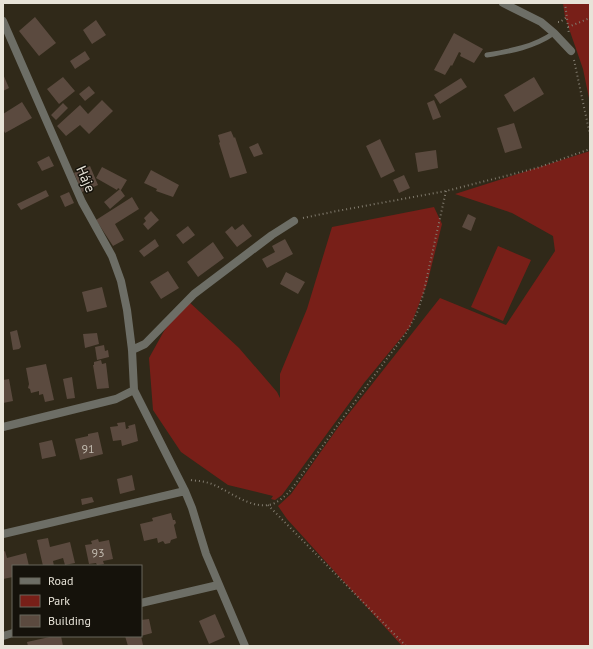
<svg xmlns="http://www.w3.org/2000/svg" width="593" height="649" font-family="'PT Sans',sans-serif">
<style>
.green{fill:#781f18}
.building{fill:#5b4a3f}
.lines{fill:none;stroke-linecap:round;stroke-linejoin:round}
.path{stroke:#817b6e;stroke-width:2;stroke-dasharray:1 3;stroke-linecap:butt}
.service{stroke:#6d6e66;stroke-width:5}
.minor{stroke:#6d6e66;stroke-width:8}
.labels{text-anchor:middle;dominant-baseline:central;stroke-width:3;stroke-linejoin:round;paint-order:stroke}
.number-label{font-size:12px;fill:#c4bdb2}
.street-label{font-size:14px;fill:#e7e3d8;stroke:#15120b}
</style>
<rect width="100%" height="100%" fill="#302919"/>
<path class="green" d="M563,3H590V103L583,69L565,17Z
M590,151V646H402L287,519L278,506L291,494L339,426L440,298L506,325L555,251L553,236L512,213L455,194Z
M434,207L442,224L427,284L410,327L364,383L282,495L275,500L271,499L273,496L228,485L181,452L153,410L149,358L164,331L188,301L239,348L277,392L280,398V374L307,309L332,227Z
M498,246L531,260L503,321L471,307Z"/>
<path class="building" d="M35,17L56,43L39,56L19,31Z
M96,20L106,35L92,44L83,30Z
M454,33L483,49L474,63L460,56L461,53L459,52L452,66L451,65L445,75L434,70Z
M85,51L90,59L75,69L70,61Z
M3,74L9,88L3,91Z
M63,77L75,91L59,104L47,89Z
M534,77L544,94L514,112L504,95Z
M461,78L467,87L440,104L434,95Z
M89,86L95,93L85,101L79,94Z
M102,100L113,111L89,134L80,125L66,136L57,126L80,105L88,114Z
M434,100L441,117L433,120L427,103Z
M22,102L32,118L5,133L3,129V114Z
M63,103L68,108L56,120L51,115Z
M514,123L522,148L505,153L497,128Z
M231,131L234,138L235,137L247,173L230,178L219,143L220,142L218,135Z
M380,139L395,171L381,178L366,146Z
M258,143L263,154L254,157L249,147Z
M436,150L438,168L418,172L415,153Z
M49,156L54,166L42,171L37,162Z
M90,166L98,185L82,192L74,173Z
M102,167L127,180L121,190L118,188L117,190L96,178Z
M151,170L179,185L173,197L156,191L157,189L144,183Z
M404,175L410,188L399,193L393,180Z
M120,189L125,196L110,209L104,202Z
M46,190L49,196L21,210L17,204Z
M69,192L74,203L65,207L60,196Z
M132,197L139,209L115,224L124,240L113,246L96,220Z
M151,211L159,220L148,230L143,224L146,221L144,218Z
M468,214L476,218L471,231L462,227Z
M243,224L252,236L237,247L225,232L232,226L235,230Z
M188,226L195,235L183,244L176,235Z
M155,239L159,246L144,257L139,251Z
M285,239L293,254L267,268L262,259L275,252L272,246Z
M213,242L224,258L198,277L187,262Z
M168,271L179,288L161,299L150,282Z
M286,272L305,282L298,294L280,284Z
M102,287L107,307L87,312L82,292Z
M17,330L21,347L19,349L13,350L10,332Z
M97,333L99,344L85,348L83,334Z
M104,345L105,351L108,350L109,357L97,360L95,347Z
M101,360L102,364L106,363L109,388L97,389L93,365H94V362Z
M46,364L54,400L45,402L43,394L39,395V391L31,393L30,389L28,388L29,384L26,368Z
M72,377L75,398L67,399L63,379Z
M9,379L13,401L3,403V380Z
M125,422L126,429L129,428L128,426L135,424L138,441L122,446L121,440L113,441L110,427L118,426L117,423Z
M98,432L103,454L80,460L75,439L88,436V434Z
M52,440L56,456L42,459L39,443Z
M132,475L135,490L120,494L117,479Z
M92,497L94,502L82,505L81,499Z
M171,513L173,520H175L176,523L174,525L177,538L171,540L170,543L165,544L163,541L158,543L157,538L144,541L140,524L153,521L152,518Z
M48,538L50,547L70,542L75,563L65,565L63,558L53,561L54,566H43L37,540Z
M98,539L99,542L109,540L113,559L103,561L104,564L97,565L96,563L89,564L85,545L92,544L91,541Z
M5,551L7,558L26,553L29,566H13V577L3,579V552Z
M215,614L225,637L209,644L199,621Z
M149,619L152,633L141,636V620Z
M54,636H61L63,646H28L27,642Z
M125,636H141L143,645L128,646Z"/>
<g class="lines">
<path class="path" d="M565,3L569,34
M558,22H560L567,17
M568,27L590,18
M574,60L590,135
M303,218L337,211L446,191L537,168L590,149
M191,480C197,481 203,481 209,483C227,489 248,508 268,505C277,504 285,496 291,490L342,419L406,333L417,313L423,295L446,191
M268,505L406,646"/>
<path class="service" d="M487,55C511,51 534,47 554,33"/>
<path class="minor" d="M503,3L541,22L554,33L571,51
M3,21L82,202L112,256L121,281L127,310L132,350L134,390L185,491L192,508L206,554L245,646
M132,350L145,344L194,294L272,235L294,221
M3,427L116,399L134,390
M3,534L185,491
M141,603L218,585
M3,636L13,633"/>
</g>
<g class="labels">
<g class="number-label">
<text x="88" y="448">91</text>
<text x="98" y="552">93</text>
</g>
<g class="street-label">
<text transform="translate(86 179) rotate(66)">Háje</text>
</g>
</g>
<rect width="593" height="649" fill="none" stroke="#e7e3d8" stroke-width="8"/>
<rect x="12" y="565" width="130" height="72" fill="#15120b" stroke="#69665d"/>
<rect x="20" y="578" width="20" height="6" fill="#6d6e66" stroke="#69665d"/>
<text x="48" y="585" font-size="12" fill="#e7e3d8">Road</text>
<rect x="20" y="595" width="20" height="12" fill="#781f18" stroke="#69665d"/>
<text x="48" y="605" font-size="12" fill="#e7e3d8">Park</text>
<rect x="20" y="615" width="20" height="12" fill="#5b4a3f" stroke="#69665d"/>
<text x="48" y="625" font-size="12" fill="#e7e3d8">Building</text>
</svg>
